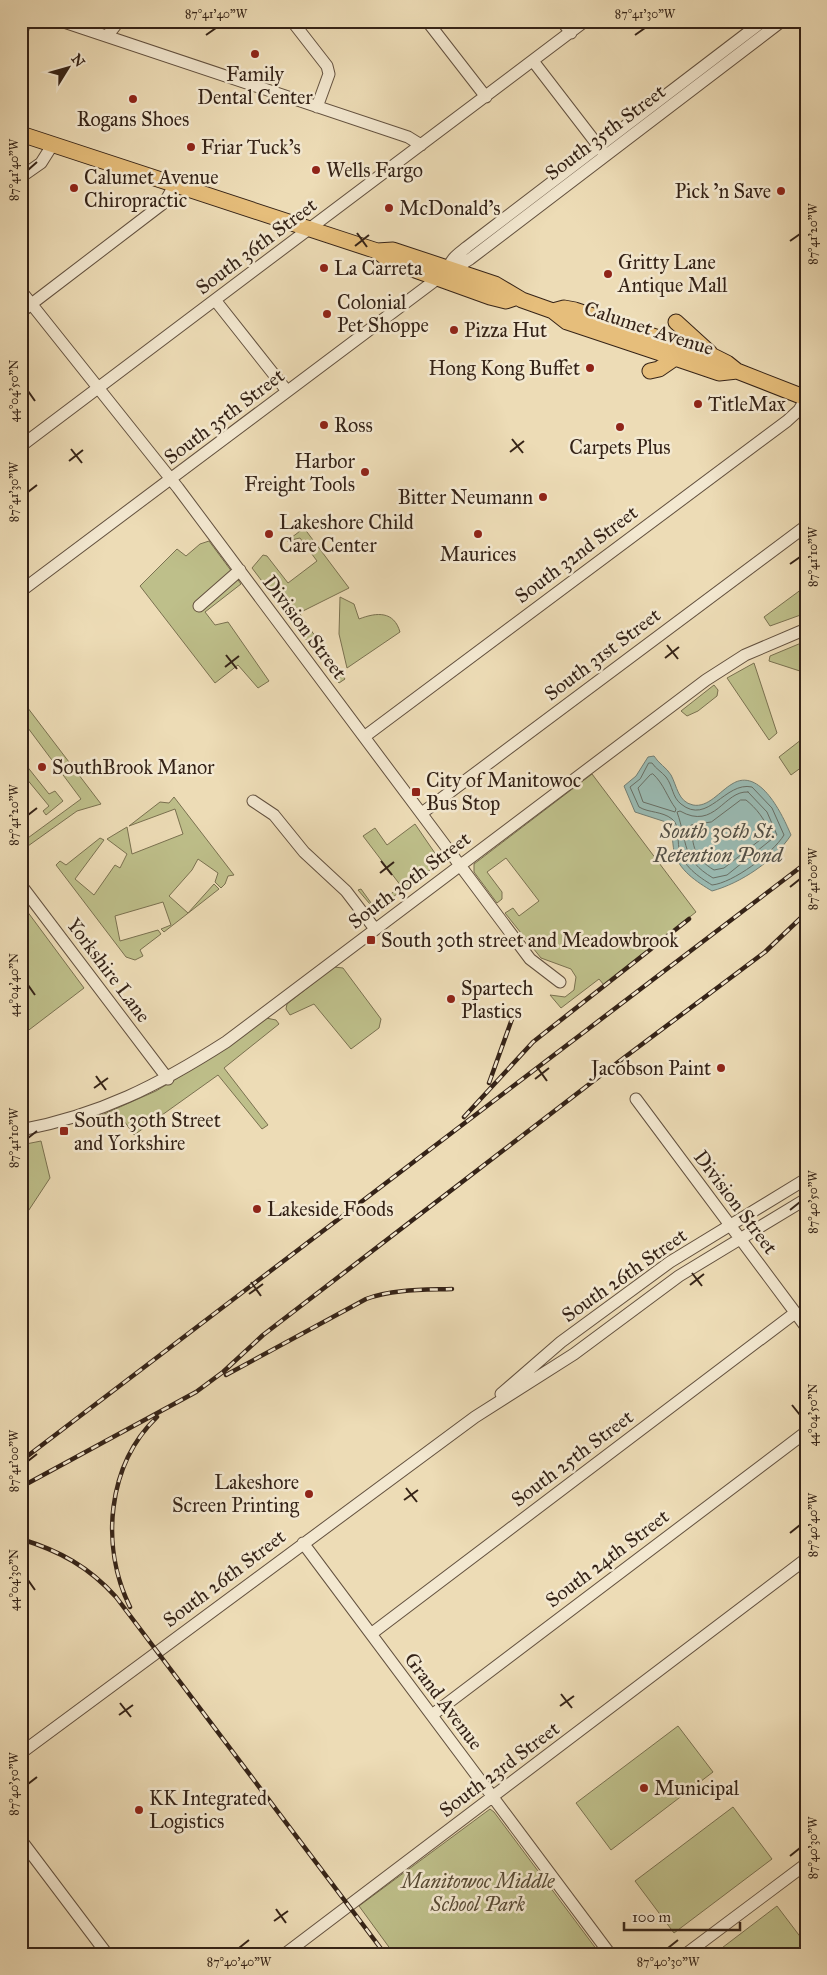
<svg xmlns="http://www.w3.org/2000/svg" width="827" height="1975" font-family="'IM FELL Great Primer',serif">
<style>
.green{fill:#bebf8a;stroke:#7a7150}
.water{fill:#9abab2;stroke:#727e74}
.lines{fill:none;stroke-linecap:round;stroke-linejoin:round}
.shore{stroke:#686e64;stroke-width:1}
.minor-casing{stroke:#63513f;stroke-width:13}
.major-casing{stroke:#352317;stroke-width:17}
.minor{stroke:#f3e8d0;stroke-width:11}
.major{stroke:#e6be7b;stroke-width:15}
.rail-casing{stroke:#352317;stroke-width:4.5}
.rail{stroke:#f3e8d0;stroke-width:2.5;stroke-dasharray:8;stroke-linecap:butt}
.ticks{fill:none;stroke:#352317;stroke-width:2}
.poi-dot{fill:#8f2418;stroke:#f3e8d0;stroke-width:2}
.labels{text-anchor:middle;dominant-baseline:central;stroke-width:5;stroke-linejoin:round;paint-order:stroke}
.poi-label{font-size:20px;fill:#352317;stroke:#f3e8d0;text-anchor:start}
.street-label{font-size:20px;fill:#352317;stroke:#f3e8d0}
.park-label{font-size:20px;font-style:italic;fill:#574a34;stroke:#f3e8d0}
.water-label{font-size:21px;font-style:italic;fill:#535046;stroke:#f3e8d0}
.neatline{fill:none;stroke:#352317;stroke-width:2}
.ticks-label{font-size:12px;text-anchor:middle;fill:#352317}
</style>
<rect width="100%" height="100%" fill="#eddcb6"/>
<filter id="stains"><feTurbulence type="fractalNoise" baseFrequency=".004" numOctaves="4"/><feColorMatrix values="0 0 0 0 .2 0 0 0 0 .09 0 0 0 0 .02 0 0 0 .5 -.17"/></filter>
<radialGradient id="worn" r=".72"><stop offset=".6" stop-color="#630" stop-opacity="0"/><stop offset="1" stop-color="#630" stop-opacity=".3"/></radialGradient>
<path class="green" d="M304,528L349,588L299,613L345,679L339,683L252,568L263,555L267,556L288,583L317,561L300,538L287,541Z
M209,541L241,584L205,612L215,625L228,622L269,681L258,688L238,665L215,683L140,586L177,549L186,556L200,544Z
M806,586V613L770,626L764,617Z
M340,597L354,604L359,619C377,612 394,611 400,632L347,668L339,634Z
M806,641V673L769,661L770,656Z
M754,663L777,733L769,740L727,678Z
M714,685L718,690L717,696L698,711L687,716L681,711Z
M21,699L101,804L77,811L21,851V843L81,799L28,728L21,727Z
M806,736V764L791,775L779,757Z
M22,760L49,794L55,791L63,801L46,815L43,811L49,806L21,772Z
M592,774L696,912L604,985L599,979L561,1008L550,995L565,997L574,990L576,977L571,969L541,958L505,913L513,908L519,916L539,901L506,858L487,872L502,892V899L497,903L474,872V864Z
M174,797L234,875L228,876L225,884L221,888L215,882L218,873L198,859L192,870L169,896L188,913L214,884L219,889L164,932L161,929L171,925L163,902L115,916L120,941L158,930L161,934L140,950L143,956L135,960L126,957L56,865L60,861L66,865L100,838L104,840L75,879L94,895L115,865L120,868L127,854L107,839L127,827L132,854L183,834L175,809L129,826L160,802L169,803Z
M415,824L441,862L375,910L358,890L361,889L374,907L401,886L363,836L375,828L387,845Z
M21,903L84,988L21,1036Z
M334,967L343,968L381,1019L379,1028L351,1049L314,1004L290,1015L286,1009L287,1004Z
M266,1018L276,1020L279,1024L224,1068L268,1125L262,1129L218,1075L134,1135L122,1118L94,1126L95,1118L156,1091L209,1059Z
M41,1141L50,1178L21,1222V1171L27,1166L21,1158V1145Z
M678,1726L713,1772L611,1850L576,1803Z
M733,1807L772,1859L674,1933L635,1881Z
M490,1809L494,1812L600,1954H394L359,1906Z
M777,1906L805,1943L790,1954H714Z"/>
<path class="water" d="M654,756C658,763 667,768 671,775C677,786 678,802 693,805C708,808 720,791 732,784C760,766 783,816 791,835C774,861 741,883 712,891C697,882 678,870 674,851C672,841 673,833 669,823L635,812L624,786L636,776L648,757Z"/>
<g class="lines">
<path class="shore" d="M649,763H652C656,769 662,772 666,777C673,786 672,797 681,804C708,826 725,781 752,787L772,808L784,835C773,853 733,883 712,885C699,877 682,866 679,848C677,839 680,825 672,819C662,811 649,813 639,807L630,787L640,779Z
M653,774C664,784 667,797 676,809L675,812L643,802L638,788L650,775Z
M748,792L767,812L777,835L727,875L713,878C681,859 688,843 677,812L680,811C715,831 724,790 748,792Z
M741,800H746C756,808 766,820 769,833L724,868L714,870C694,858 693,847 691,825L711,822Z"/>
<defs>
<path id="minor" d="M61,21L408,137L421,145
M292,21L327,66L329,74L317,107
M427,21L486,97
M562,21L571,33
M21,36L25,21
M107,36L119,21
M533,61L603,152
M21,177L41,163L53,144
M449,270C449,259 460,253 467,247L763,21
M21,291L178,488L530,959L560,982
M215,300L287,391
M21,312L165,202L175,184
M21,446L585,21
M21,591L449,270L457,267L470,259L782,21
M199,606L240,570
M364,737L787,421L799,410L806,398
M253,801L274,815L304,852L346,891L375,929
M422,813L806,526
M21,885L168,1079
M636,1099L806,1327
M21,1130C100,1115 159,1085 226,1042L706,680L745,655L806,629
M501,1394L561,1342L670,1262L806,1179
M303,1543L610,1954
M371,1634L795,1313
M432,1715L806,1432
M21,1753L475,1417L574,1354L679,1276L806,1199
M21,1840L107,1954
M285,1954L806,1559
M686,1954L806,1864"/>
<path id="major" d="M21,134L377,251L390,261L490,297L506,301L515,298
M377,251L393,250L495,284L522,300L553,311L564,308L575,310L713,356L727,363L737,371L806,398
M553,311L567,322L663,354L719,373L737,371
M676,322L710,353
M650,371L659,369L675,358"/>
</defs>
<use href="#minor" class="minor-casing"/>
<use href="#major" class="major-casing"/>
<use href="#minor" class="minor"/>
<use href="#major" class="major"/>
<defs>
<path id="rail" d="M489,1083L512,1019
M464,1117L533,1042L689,919
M226,1375L366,1299C393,1289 424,1290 452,1289
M21,1461L806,863
M21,1487L196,1392L223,1372L263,1335L609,1069L765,952L806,913
M21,1539C60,1551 89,1567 116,1597L385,1954
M130,1607C100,1546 107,1465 157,1417"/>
</defs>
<use href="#rail" class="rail-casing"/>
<use href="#rail" class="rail"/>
</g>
<path class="ticks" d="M206,35L216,28M635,35L645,28M28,170L37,162M357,233L367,247M790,241L800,234M355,246L369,235M28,391L35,401M512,439L523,453M71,449L82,463M510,452L524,441M69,461L83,450M28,492L37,485M790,564L800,557M667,645L678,659M226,655L237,669M665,658L679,647M225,667L239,656M28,815L37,808M381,861L392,875M380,873L394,862M790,887L800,879M28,985L35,995M537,1067L547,1081M96,1076L106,1090M535,1079L549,1068M94,1088L108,1078M28,1138L37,1131M790,1210L800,1202M692,1273L702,1286M251,1282L261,1296M690,1285L704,1274M249,1294L263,1284M792,1405L800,1415M28,1461L37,1454M406,1488L417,1502M404,1500L418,1490M790,1533L800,1525M28,1580L35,1590M561,1694L572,1708M120,1703L131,1717M560,1706L574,1696M119,1715L133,1705M28,1784L37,1777M790,1856L800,1848M276,1909L286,1923M274,1921L288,1911M239,1948L249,1940M668,1948L678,1940"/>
<g class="poi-dot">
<circle cx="255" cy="54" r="5"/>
<circle cx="133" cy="99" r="5"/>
<circle cx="191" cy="147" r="5"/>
<circle cx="316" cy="170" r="5"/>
<circle cx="74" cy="188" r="5"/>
<circle cx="781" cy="191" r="5"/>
<circle cx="389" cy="208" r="5"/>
<circle cx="324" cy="268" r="5"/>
<circle cx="608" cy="274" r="5"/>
<circle cx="327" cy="314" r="5"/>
<circle cx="454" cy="330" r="5"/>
<circle cx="590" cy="368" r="5"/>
<circle cx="698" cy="404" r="5"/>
<circle cx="324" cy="425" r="5"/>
<circle cx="620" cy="427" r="5"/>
<circle cx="365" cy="472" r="5"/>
<circle cx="543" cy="497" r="5"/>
<circle cx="269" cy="534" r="5"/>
<circle cx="478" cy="534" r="5"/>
<circle cx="42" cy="767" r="5"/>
<rect x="411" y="787" width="10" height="10" rx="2.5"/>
<rect x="366" y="935" width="10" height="10" rx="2.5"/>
<circle cx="451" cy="999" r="5"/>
<circle cx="721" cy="1068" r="5"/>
<rect x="59" y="1126" width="10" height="10" rx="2.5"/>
<circle cx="257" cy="1209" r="5"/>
<circle cx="309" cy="1494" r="5"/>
<circle cx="644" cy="1788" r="5"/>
<circle cx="139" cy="1810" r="5"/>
</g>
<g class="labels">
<g class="poi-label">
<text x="255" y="74" text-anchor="middle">Family<tspan x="255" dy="23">Dental Center</tspan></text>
<text x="133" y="119" text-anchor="middle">Rogans Shoes</text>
<text x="201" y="147">Friar Tuck's</text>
<text x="326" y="170">Wells Fargo</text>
<text x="84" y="177">Calumet Avenue<tspan x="84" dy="23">Chiropractic</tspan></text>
<text x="771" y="191" text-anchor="end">Pick 'n Save</text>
<text x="399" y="208">McDonald's</text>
<text x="618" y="262">Gritty Lane<tspan x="618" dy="23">Antique Mall</tspan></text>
<text x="334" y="268">La Carreta</text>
<text x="337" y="302">Colonial<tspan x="337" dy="23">Pet Shoppe</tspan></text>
<text x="464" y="330">Pizza Hut</text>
<text x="580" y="368" text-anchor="end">Hong Kong Buffet</text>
<text x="708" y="404">TitleMax</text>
<text x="334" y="425">Ross</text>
<text x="620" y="447" text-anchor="middle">Carpets Plus</text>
<text x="355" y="461" text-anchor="end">Harbor<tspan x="355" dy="23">Freight Tools</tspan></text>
<text x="533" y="497" text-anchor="end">Bitter Neumann</text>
<text x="279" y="522">Lakeshore Child<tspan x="279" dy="23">Care Center</tspan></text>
<text x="478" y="554" text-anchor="middle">Maurices</text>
<text x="52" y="767">SouthBrook Manor</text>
<text x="426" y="780">City of Manitowoc<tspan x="426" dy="23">Bus Stop</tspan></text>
<text x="381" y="940">South 30th street and Meadowbrook</text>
<text x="461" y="988">Spartech<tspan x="461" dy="23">Plastics</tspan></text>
<text x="711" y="1068" text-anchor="end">Jacobson Paint</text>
<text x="74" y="1120">South 30th Street<tspan x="74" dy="23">and Yorkshire</tspan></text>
<text x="267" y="1209">Lakeside Foods</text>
<text x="299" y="1482" text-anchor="end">Lakeshore<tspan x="299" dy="23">Screen Printing</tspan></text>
<text x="654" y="1788">Municipal</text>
<text x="149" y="1798">KK Integrated<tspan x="149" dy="23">Logistics</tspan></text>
</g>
<g class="street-label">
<text transform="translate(605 132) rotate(-37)">South 35th Street</text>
<text transform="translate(256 246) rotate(-37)">South 36th Street</text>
<text transform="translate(649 328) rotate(18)">Calumet Avenue</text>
<text transform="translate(224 416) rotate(-37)">South 35th Street</text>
<text transform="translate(576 554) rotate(-37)">South 32nd Street</text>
<text transform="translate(305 627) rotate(53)">Division Street</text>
<text transform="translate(602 654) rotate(-37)">South 31st Street</text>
<text transform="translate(409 880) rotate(-37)">South 30th Street</text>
<text transform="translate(109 970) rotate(53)">Yorkshire Lane</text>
<text transform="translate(736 1202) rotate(53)">Division Street</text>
<text transform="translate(624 1275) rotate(-35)">South 26th Street</text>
<text transform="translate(572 1458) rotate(-37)">South 25th Street</text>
<text transform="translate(607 1558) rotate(-37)">South 24th Street</text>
<text transform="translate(224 1578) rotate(-37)">South 26th Street</text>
<text transform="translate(444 1701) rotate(53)">Grand Avenue</text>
<text transform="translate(499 1769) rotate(-37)">South 23rd Street</text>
</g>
<g class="park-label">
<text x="478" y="1881">Manitowoc Middle<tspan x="478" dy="23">School Park</tspan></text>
</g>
<g class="water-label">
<text x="718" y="831">South 30th St.<tspan x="718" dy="24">Retention Pond</tspan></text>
</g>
</g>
<rect width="827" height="1975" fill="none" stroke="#eddcb6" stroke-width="55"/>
<g transform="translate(68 68) rotate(53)" stroke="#f3e8d0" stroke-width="4" paint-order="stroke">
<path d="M0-4L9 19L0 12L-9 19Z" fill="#352317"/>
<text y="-8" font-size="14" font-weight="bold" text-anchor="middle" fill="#352317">N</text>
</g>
<path d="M624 1922v8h116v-8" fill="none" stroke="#352317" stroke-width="2.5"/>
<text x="632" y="1922" font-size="15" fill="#352317" stroke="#f3e8d0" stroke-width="4" paint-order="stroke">100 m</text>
<rect x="28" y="28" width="772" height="1920" class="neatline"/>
<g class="ticks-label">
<text x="216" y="18">87°41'40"W</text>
<text x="645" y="18">87°41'30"W</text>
<text transform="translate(14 170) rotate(-90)" y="4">87°41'40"W</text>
<text transform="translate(813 234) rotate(-90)" y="4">87°41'20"W</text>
<text transform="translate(14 391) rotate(-90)" y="4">44°04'50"N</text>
<text transform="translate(14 492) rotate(-90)" y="4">87°41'30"W</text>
<text transform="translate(813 557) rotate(-90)" y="4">87°41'10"W</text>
<text transform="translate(14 815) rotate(-90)" y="4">87°41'20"W</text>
<text transform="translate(813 879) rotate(-90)" y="4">87°41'00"W</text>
<text transform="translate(14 985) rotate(-90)" y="4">44°04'40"N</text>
<text transform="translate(14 1138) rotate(-90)" y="4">87°41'10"W</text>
<text transform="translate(813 1202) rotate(-90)" y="4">87°40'50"W</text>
<text transform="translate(813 1415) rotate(-90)" y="4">44°04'50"N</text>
<text transform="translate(14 1461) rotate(-90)" y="4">87°41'00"W</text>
<text transform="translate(813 1525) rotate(-90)" y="4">87°40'40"W</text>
<text transform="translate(14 1580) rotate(-90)" y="4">44°04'30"N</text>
<text transform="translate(14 1784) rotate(-90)" y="4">87°40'50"W</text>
<text transform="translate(813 1848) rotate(-90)" y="4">87°40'30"W</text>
<text x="239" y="1966">87°40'40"W</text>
<text x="668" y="1966">87°40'30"W</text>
</g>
<rect width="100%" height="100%" filter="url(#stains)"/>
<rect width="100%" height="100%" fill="url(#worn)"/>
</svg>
